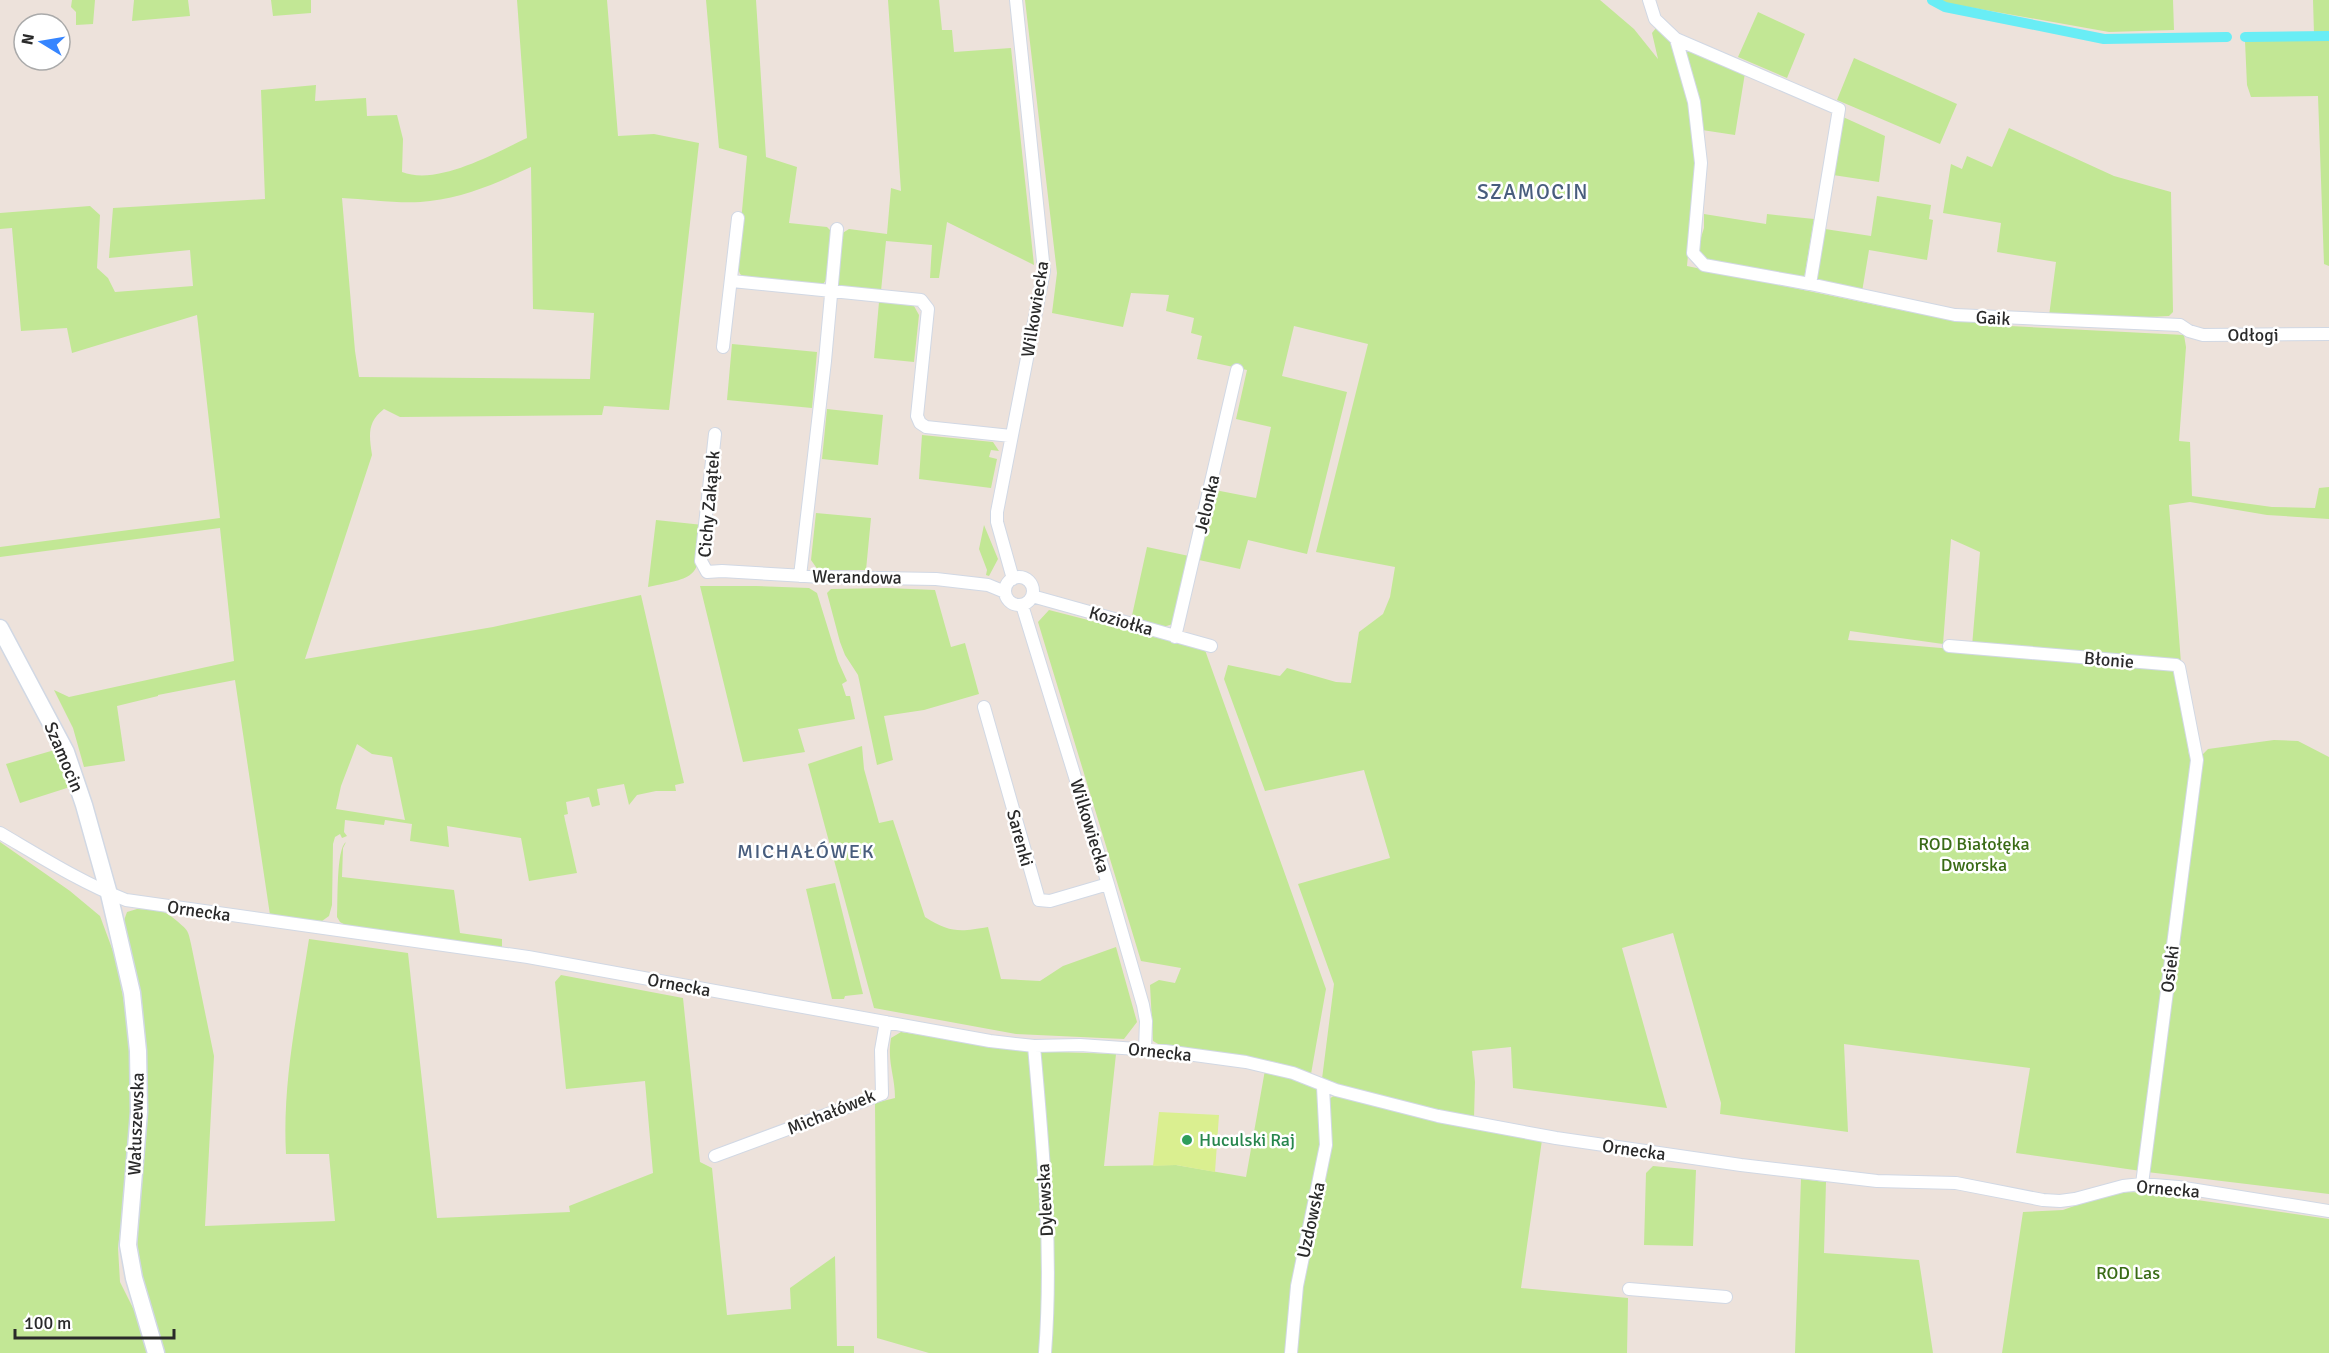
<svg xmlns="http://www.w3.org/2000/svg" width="2329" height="1353" font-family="Signika,sans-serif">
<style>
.green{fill:#c2e795;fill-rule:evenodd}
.pitch{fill:#daef90}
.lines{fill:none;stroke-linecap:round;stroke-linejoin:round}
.canal{stroke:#69edf5;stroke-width:10}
.street-casing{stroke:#d1d8e4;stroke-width:14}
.secondary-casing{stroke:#d1d8e4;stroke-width:19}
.street{stroke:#fff;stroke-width:12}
.secondary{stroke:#fff;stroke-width:16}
.leisure-dot{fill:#2e9e5b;stroke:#fff;stroke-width:2}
.labels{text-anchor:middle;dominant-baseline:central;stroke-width:5;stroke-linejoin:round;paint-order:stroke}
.street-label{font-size:18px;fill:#2a2a2a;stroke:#fff}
.park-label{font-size:18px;fill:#396b16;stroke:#fff}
.leisure-label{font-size:18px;fill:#27864d;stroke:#fff;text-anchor:start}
.neighbourhood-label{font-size:20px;letter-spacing:1.5px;fill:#485d7d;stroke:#fff}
.quarter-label{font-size:21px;letter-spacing:1.5px;fill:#485d7d;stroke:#fff}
</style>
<rect width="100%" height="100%" fill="#ede2db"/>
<path class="green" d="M72,0H95L93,24L76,25V12L71,7Z
M134,0H188L190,16L132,21Z
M271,0H311V13L273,16Z
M517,0H607L618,136L654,134L699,143L669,410L604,406L602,415L400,417L384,409C367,422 369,435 372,455L305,659L493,627L641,595L684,783L675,785L676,791H656L637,795L629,805L624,784L597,789L600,805L592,807L589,797L566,802L568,814L564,815L565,820L577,873L529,881L521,838L447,826L449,847L410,841L412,824L385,820L384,825L345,820L344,832L347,836L342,838L340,834L335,837L333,844L332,905L329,916L322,921L270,915L235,680L158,695V696L117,706L125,761L84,767L73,728L54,690L69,697L234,661L220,528L0,557V547L220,518L197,315L72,353L67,328L21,331L12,228L0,229V213L90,206L100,215L97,268L108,278L115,292L193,286L190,250L109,258L113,208L265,199L261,90L316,85L315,101L366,98L367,116L397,115L403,139L402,172C438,186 495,153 527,138ZM531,167L533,309L594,313L590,379L359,377L355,351L342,198C368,199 405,205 430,201C466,197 499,182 531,167ZM357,744L372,754L392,757L405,820L336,809L341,786Z
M706,0H756L766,157L797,167L789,223L827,227L832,232C831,247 833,277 821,286L748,279L740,274L737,266L747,156L719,148Z
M888,0H939L942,30H952L954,52L1011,48L1034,265L947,222L939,278H930L932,245L886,241L881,291L842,287L838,285L841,234L849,229L887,234L891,188L901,191Z
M1025,0H1600L1634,29L1658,59L1652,33L1656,28L1673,38C1678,56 1684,74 1688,92C1701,148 1692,209 1687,266L1905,311L2010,326L2184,335L2186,347L2179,441L2190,442L2192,496L2272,507L2315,508L2319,488L2329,487V519L2267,515L2190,502L2169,505L2181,663L1972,646L1980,552L1951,539L1943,644L1850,631L1848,640L2176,668L2189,755L2194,761L2141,1171L2016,1153L2030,1068L1844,1044L1848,1132L1720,1114L1721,1103L1673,933L1622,948L1667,1108L1513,1088L1511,1047L1472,1051L1475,1082L1474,1118L1338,1087L1322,1079L1334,984L1298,884L1390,858L1364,770L1265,791L1224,679L1228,665L1280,676L1287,668L1336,682L1351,683L1359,632L1383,614L1390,597L1395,567L1316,552L1368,344L1294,326L1282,376L1347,392L1307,554L1248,540L1240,569L1199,560L1215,490L1256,498L1271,427L1236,419L1247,370L1197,359L1202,336L1191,333L1194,318L1166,311L1169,295L1131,293L1123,327L1052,313L1057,273Z
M1940,0H2173L2174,30L2109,32L1946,3Z
M2313,0H2329V33L2314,34Z
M1758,12L1805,34L1787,78L1738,57Z
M2245,41H2329V266L2324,264L2318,96L2251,97L2247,85Z
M1689,49L1745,73L1735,135L1702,130L1685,57L1686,51Z
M1854,58L1957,104L1940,144L1837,100Z
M1843,117L1885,136L1879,182L1833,175Z
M2009,128L2114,176L2171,192L2173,312L2169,316L2128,318L2049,316L2056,262L1997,252L2001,223L1943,213L1951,164L1962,169L1967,156L1992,167Z
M1877,196L1931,205L1929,219L1933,220L1927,260L1869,250L1862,292L1816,281L1825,229L1871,236Z
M1704,214L1766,224L1767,214L1814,219L1804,279L1702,258L1697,250L1704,228Z
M879,302L914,306L919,315L914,362L874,358Z
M732,344L817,352L812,408L727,400Z
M827,409L883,415L878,465L822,459Z
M922,435L993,442L999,451L991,450L989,457L997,459L991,488L919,479Z
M816,513L871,518L866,570H818L811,560Z
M656,520L703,525C697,578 702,576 648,587Z
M984,525L998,559L989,576L986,575L987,570L979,549Z
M1147,547L1189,556L1174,623C1161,631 1145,624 1131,620Z
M700,586H756L809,588L817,593L838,661L847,681L842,684L846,696H850L855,719L798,729L805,752L743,762Z
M887,588L935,590L951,647L965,643L979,694L924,710L884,716L893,760L877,765L858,675L845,655L840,642L827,593L831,589Z
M1049,610L1205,650L1326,989L1311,1074C1267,1054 1213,1054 1165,1048L1153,1041L1150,985L1159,980L1175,983L1181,968L1141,961L1038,622Z
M2274,740L2298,741L2329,757V1194L2147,1172L2202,755L2208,749Z
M862,746L864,769L879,823L893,820L925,917C950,933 960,932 988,927L1001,979L1040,981L1063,966L1116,947L1137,1022L1124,1039L1016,1034L874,1008L808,764Z
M58,749L70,787L20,803L6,764Z
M0,842L70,891L100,916L117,962L129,1032L133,1124L118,1248L120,1282L144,1330L151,1353H0Z
M346,842L343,848L342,877L454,890L460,933L502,939V948L347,926L340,922L337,917C338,902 336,849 346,842Z
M835,883L863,994L845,996L844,999H832L806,889Z
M137,909C156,910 162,908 177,921C187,930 188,929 191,944L214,1056L205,1226L335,1221L329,1154H286C282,1082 298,1010 309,939L408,953L437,1218L570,1212L569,1206L653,1173L645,1081L566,1089L555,982L561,975L683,998L700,1162L712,1168L727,1315L791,1309L790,1288L835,1256L837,1346H854V1353H162L146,1301L137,1242L143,1163L145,1074L122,926L127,912Z
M901,1032L1028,1051L1116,1054L1104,1166L1176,1165L1246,1177L1265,1070L1314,1086L1322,1098L1323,1131L1289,1353H929L877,1338L875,1103L895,1098C895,1075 887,1063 891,1038Z
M1335,1095L1542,1140L1521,1288L1628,1298L1627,1353H1293L1301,1285L1330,1156L1329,1104V1099Z
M1653,1166L1696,1170L1693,1246L1644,1245L1646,1173Z
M1801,1179L1826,1182L1824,1253L1919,1260L1933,1353H1795Z
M2128,1192L2148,1193L2329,1219V1353H2002L2023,1212L2063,1210L2102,1196Z"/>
<path class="pitch" d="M1159,1112L1219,1115L1215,1172L1176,1165L1153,1166Z"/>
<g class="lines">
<path class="canal" d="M1932,0L1945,7L2104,39L2227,37
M2245,37L2329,36"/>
<defs>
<path id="street" d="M1649,0L1655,19L1676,39L1839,109L1810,284
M1676,39L1694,102L1701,163L1693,253L1704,265L1810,284L1955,315L2180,325L2189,331L2203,335L2329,334
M732,281L921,300L928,309L917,416L920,423L926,427L1011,436
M723,347L738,218
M715,434L701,561L707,572L722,571L822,577L936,579L988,585L1005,592
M800,576L825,361L837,229
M1005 591a14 14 0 1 1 28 0a14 14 0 1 1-28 0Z
M1013,579L997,522V512L1044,271L1016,0
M1032,596L1211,646
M1022,605L1108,884L1143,1005L1146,1021L1145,1050
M1175,637L1237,370
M1949,646L2176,665L2179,667L2197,760L2142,1184
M984,707L1039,900L1050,901L1108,884
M0,833C41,857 82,883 126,900L528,957L990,1041L1034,1046L1080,1045L1165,1051L1246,1062L1293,1073L1336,1090L1438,1116L1556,1138L1741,1165L1877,1181L1956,1183L2043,1200L2060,1201L2075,1199L2123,1186L2142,1184L2178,1187L2329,1211
M1034,1046C1043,1149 1053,1250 1045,1353
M715,1156L882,1094L881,1050L886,1022
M1629,1289L1726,1297
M1291,1353L1297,1286L1326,1145L1323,1087"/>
<path id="secondary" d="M0,628L66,752L84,805L109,894L132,993L138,1051L139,1112L128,1245L134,1278L156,1353"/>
</defs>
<use href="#street" class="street-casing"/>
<use href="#secondary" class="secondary-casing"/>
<use href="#street" class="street"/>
<use href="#secondary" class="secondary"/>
</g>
<circle class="leisure-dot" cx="1187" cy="1140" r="6"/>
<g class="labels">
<g class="street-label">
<text transform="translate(1035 309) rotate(-81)">Wilkowiecka</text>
<text transform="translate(1993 318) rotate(3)">Gaik</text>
<text x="2253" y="335">Odłogi</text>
<text transform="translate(709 504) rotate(-85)">Cichy Zakątek</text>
<text transform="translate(1207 504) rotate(-77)">Jelonka</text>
<text transform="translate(857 577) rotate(1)">Werandowa</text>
<text transform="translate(1121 621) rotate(16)">Koziołka</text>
<text transform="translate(2109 660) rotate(5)">Błonie</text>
<text transform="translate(64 757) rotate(67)">Szamocin</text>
<text transform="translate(1090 826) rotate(73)">Wilkowiecka</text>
<text transform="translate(1020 838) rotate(75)">Sarenki</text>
<text transform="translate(199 911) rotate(8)">Ornecka</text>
<text transform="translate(2170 969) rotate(-83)">Osieki</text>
<text transform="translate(679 985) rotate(10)">Ornecka</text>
<text transform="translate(1160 1052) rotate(6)">Ornecka</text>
<text transform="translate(831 1112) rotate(-22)">Michałówek</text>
<text transform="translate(136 1124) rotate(-88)">Wałuszewska</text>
<text transform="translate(1634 1150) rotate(8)">Ornecka</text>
<text transform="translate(2168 1189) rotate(5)">Ornecka</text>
<text transform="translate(1045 1200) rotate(-93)">Dylewska</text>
<text transform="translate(1311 1220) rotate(-78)">Uzdowska</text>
</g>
<g class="park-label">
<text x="1974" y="844">ROD Białołęka<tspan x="1974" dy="21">Dworska</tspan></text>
<text x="2128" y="1273">ROD Las</text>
</g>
<g class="leisure-label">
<text x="1199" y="1140">Huculski Raj</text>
</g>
<g class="neighbourhood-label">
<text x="806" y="851">MICHAŁÓWEK</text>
</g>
<g class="quarter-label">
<text x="1533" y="192">SZAMOCIN</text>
</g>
</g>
<g transform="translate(42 42) rotate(281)"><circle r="28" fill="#ffffff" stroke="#aaaaaa" stroke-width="1.5"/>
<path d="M0-4.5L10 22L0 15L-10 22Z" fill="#3685ff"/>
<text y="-9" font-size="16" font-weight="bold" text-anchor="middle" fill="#2a2a2a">N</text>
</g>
<path d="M15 1329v9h159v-9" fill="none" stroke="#2a2a2a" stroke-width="3"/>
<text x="24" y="1329" font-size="18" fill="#2a2a2a" stroke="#ffffff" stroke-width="4.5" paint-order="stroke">100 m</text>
</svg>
